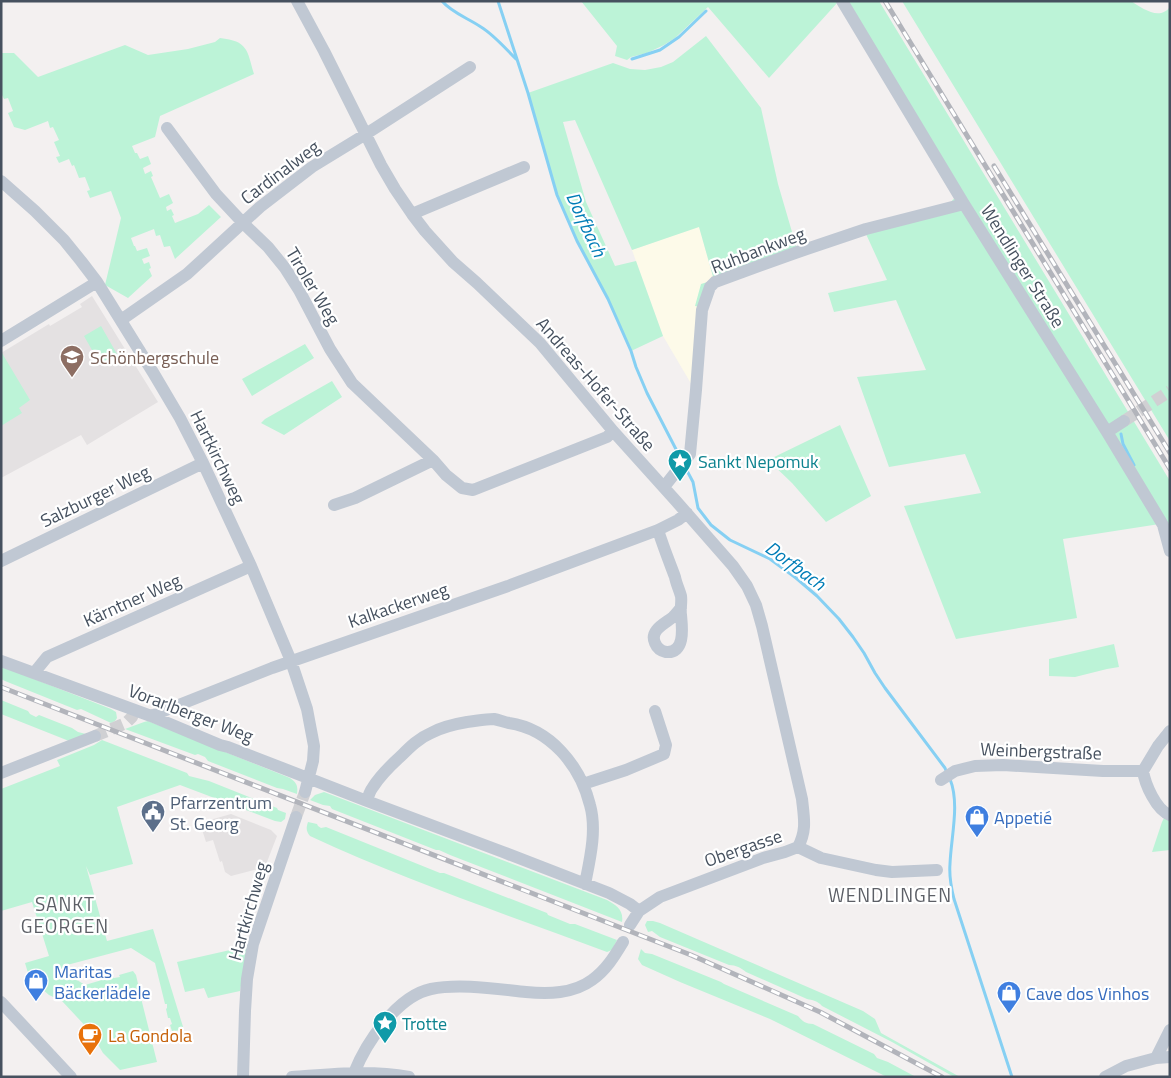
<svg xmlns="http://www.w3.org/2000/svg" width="1171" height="1078" font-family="'Titillium Web',sans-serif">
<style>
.commercial{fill:#fdfae9}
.education{fill:#e4e1e2}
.green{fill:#bcf3d7}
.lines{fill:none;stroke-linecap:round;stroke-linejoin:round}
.stream{stroke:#86d0f3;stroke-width:3}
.minor-tunnel{stroke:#d0d0d3;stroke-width:12;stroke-dasharray:12 6;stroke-linecap:butt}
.minor{stroke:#c0c8d3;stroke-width:12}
.rail-casing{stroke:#b2b4bb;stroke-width:5}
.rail{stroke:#fff;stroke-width:3;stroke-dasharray:9;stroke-linecap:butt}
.labels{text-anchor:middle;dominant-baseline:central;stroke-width:4.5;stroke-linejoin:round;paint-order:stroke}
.street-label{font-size:18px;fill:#46515f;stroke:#fff}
.education-label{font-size:18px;fill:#785e54;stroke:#fff;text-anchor:start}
.culture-label{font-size:18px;fill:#0d838f;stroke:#fff;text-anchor:start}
.service-label{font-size:18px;fill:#4e5e75;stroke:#fff;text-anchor:start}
.shop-label{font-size:18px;fill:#366cbe;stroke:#fff;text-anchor:start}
.food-label{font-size:18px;fill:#c56008;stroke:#fff;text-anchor:start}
.water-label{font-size:19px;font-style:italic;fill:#017db7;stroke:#fff}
.neighbourhood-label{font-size:19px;letter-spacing:1px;fill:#5c5f66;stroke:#fff}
</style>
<rect width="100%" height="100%" fill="#f3f0f0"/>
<path class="commercial" d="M699,226L714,280L700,307L693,387L663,336L632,250Z"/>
<path class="education" d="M92,296L158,402L87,445L81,435L1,478V353L49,324L50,326L82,307L80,304Z
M231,814L271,830L277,836L265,867L231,876L225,872L222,861L220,862L213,840L206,842L200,823L185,827Z"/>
<path class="green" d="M581,1H879L1170,481V534L1166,523L1063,539L1077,618L956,639L904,506L981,493L965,454L889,467L857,377L926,370L896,300L834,312L828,293L887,280L866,234L719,285L700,307L695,306L701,284L714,280L699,227L632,250L575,120L563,122L586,202L615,266L636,261L663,336L631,351L608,299L577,241L557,195L528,93L613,63L630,69L645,70L661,67L673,62L706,36L761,108L778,184L797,249L951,202L957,195L838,2L769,78L708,7L675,38L664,45L647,53L631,57L627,60L615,56L617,46Z
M902,1H1131C1142,8 1159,21 1170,7V441Z
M220,38C248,41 247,50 254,74L160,116L155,137L132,146L135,153H137L140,159L148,156L151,164L143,168L145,174L151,171L153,176L151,177L160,198L169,194L173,203L166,207L167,211L171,209L174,215L172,216L175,223L198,214L209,205L221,217L175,259L170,246L164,247L160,235L156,236L154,229L131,238L134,246H135L137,251L147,248L150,256L142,259L144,264L149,262L151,268L149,269L152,276L128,298L105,285L121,218L111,191L90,198L87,191L90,190L85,177L79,178L74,165L72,166L69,159L59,163L56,157L60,156L54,142L59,140L53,127L50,128L48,121L25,130L14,127L8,113L13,111L8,98L4,99L1,93V53H14L38,77L125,45L148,55L188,49L215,42Z
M101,326L117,354L100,364L84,336Z
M305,344L314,358L252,396L242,379Z
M2,353L30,400L19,408L22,413L1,426Z
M332,381L342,397L284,435L261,423L265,419Z
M840,425L871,496L826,522L792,483L768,460Z
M1114,644L1119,667L1107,669L1075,677L1049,676V659Z
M1,666L111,709L116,712L117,718L115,721L111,723L81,709L77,710L5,681L1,679Z
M1,700L28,711L30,714L36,717L39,715L72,728L78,732L86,734L69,741L1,714Z
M148,721L290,778C297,783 298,786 297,794L283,789L277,788L208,761L205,757L198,754L195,755L125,729L144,722Z
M102,740L187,773L189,776L209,781L277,808L278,810L286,813L285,819L281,822L275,821L180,785L117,807L133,864L90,875L86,866L107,941L153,929L184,1030L172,1031L170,1025L172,1024L170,1018H168L166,1009L167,1008V1004H165L155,963L131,948L67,965L69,975L85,985L112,977L114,978L120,977L119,975L133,971L136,975L139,988L137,989L139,996L141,998L157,1062L120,1070L103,1053L90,1031L62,1001L49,995L42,989L28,973L25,963L49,956L32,902L1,911V789L60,766L57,760L94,745Z
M324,792L607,900C616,905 624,910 622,922L450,855L439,850H436L332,809L330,806L323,805L310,800L315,795Z
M1166,814L1170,815V850L1152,852L1162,822Z
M308,822L317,824L318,826L321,828L326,827L440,873H444L547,913L548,915L570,924H575L617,940L612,950L607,952C508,915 407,881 310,836C306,831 306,828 308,822Z
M647,921H653L660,923L863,1011L875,1019L881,1033L960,1077H954L892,1042L822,1006C818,1001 812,1000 807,999L746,972C741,968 736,965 729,965L660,937L652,931L648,932L645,925Z
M248,946L240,991L208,998L204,988L185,992L177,962Z
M641,949L645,953L652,954L721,982L724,984L798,1016C802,1021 806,1024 813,1024L874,1054L877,1058L888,1062L916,1077H887L770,1019L680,982L642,965L638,959Z"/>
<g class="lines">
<path class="stream" d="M442,1C452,13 468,18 481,27C494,35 505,48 516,59
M498,1L528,93L557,195L577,241L608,299L631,351L636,367L647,393L681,459
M632,59L660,50L679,37L706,11
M1121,434L1123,444L1134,465
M685,467L693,482L698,508L711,525L730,540L770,559L796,578L817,596L839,619L853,637L864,653L875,673L885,688L945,768L947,773
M950,779C960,804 951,837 950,864C949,876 951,887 954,899L1012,1077"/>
<path class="minor-tunnel" d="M1124,421L1170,391
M95,736L126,723L132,717L135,710
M296,817L305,792"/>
<path class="minor" d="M297,1L324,51L381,165L395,189L412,214L425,231L453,262L477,283L540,343L613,431L676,501L733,566L747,586L756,605L762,626L802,799C804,818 807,830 798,847
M842,1L964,204L1107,432L1163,525L1170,551
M167,128L216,194L243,223L268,247L285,268L299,290L330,349L352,383L433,460L355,498L334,505
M1,181L35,211L64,240L81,261L97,282L154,374L180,418L203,463L251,566L291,661L307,709L314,746L313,761L305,792
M412,214L524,167
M121,320L187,274L260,207L312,167L366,134L470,67
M1,341L97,282
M1107,432L1124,421
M433,460L446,475L462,488L473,490L607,437L613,431
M664,487L690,454L696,390L702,310L710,287L715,282L795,253L866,229L964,204
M658,530C663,546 669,561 675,577C676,583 679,589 681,596C682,602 680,609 681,615C682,626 686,654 666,652C661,651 657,648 655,643C649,630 666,623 673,617C676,614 678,611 681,608
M1,561L203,463
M1,661L151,716L220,745L228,747L367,801L503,852L609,893L630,904L639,911
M34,673L47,657L251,566
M151,716L272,668L508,586L658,530L678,520L687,513
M1170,731L1158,746L1143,771C1145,784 1156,810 1170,815
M1,773L95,736
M941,780L955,771L975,766L1003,765L1103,771H1143
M583,784L626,770L664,754L666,745L655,711
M367,801C368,797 370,791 373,787C380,776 391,765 401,756C410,747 419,738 431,733C442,727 455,724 467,722C476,721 485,719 494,719C499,720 504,722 509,723C550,729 580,765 590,805C597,830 590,859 585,884
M798,847L821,858L876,870L892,872L937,870
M630,925L639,911L660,897L763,858L785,852L798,847
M1,1002L71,1077
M1156,1058L1170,1030
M354,1073C366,1043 397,996 431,989C459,983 497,989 526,992C548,994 573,994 592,980C606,970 614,957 623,942
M243,1077L245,1011L247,979L253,944L296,817
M292,1077C330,1074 371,1070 409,1077
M1105,1077L1126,1066L1156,1058L1170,1057"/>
<defs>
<path id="rail" d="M885,1L1170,469
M994,166L1170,453
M1,687L691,955L820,1012L942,1077"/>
</defs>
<use href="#rail" class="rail-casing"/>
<use href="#rail" class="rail"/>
</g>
<defs>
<symbol id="school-pin" viewBox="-11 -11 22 30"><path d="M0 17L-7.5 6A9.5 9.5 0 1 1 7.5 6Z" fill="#8d6e63" stroke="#fff"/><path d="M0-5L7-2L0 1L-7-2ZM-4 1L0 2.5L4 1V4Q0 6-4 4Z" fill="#fff"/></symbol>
<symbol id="sight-pin" viewBox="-11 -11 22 30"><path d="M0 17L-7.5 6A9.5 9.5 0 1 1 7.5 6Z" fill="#0f9aa8" stroke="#fff"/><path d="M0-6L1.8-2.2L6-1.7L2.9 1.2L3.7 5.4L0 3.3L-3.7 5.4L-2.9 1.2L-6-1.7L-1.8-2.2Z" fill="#fff"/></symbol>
<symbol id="civic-pin" viewBox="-11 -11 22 30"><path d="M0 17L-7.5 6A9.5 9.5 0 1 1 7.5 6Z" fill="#5c6f8a" stroke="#fff"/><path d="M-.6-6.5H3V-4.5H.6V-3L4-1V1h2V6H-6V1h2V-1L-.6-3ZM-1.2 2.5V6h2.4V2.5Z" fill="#fff"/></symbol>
<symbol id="shop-pin" viewBox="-11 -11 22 30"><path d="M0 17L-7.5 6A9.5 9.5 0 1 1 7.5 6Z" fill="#3f7fe0" stroke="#fff"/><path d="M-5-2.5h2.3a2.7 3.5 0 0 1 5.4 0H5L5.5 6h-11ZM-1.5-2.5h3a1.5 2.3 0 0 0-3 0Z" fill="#fff"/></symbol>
<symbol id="cafe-pin" viewBox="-11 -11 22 30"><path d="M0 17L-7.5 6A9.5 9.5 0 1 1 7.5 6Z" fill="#e8710a" stroke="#fff"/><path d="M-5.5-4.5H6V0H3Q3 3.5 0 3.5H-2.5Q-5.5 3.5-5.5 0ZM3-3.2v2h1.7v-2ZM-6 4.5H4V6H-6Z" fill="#fff"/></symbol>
</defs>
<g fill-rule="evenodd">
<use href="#school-pin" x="58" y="343" width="28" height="38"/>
<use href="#sight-pin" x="666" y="447" width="28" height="38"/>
<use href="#civic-pin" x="139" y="798" width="28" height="38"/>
<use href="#shop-pin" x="963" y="803" width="28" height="38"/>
<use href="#shop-pin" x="22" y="967" width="28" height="38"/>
<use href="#shop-pin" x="995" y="979" width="28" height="38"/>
<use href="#sight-pin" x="371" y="1009" width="28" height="38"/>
<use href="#cafe-pin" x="76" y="1021" width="28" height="38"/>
</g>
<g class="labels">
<g class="street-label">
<text transform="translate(280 172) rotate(-37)">Cardinalweg</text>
<text transform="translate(758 250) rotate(-21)">Ruhbankweg</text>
<text transform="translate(1023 266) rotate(58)">Wendlinger Straße</text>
<text transform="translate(313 286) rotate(59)">Tiroler Weg</text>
<text transform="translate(596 384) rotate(49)">Andreas-Hofer-Straße</text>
<text transform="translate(218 457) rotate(64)">Hartkirchweg</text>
<text transform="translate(95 496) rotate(-26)">Salzburger Weg</text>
<text transform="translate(132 600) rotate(-24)">Kärntner Weg</text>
<text transform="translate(398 605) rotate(-19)">Kalkackerweg</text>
<text transform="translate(191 713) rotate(21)">Vorarlberger Weg</text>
<text transform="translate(1041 751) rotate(2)">Weinbergstraße</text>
<text transform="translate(743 848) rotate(-19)">Obergasse</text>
<text transform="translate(248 911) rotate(-74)">Hartkirchweg</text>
</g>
<g class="education-label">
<text x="90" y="357">Schönbergschule</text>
</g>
<g class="culture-label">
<text x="698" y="461">Sankt Nepomuk</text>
<text x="402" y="1023">Trotte</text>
</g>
<g class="service-label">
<text x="170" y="802">Pfarrzentrum<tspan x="170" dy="21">St. Georg</tspan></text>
</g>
<g class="shop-label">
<text x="994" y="817">Appetié</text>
<text x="54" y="971">Maritas<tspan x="54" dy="21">Bäckerlädele</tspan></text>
<text x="1026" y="993">Cave dos Vinhos</text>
</g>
<g class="food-label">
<text x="108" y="1035">La Gondola</text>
</g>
<g class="water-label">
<text transform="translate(587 224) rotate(65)">Dorfbach</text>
<text transform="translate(796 565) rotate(36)">Dorfbach</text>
</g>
<g class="neighbourhood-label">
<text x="890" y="894">WENDLINGEN</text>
<text x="65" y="903">SANKT<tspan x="65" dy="22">GEORGEN</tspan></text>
</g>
</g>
<rect width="1171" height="1078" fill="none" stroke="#46515f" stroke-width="5"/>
</svg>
